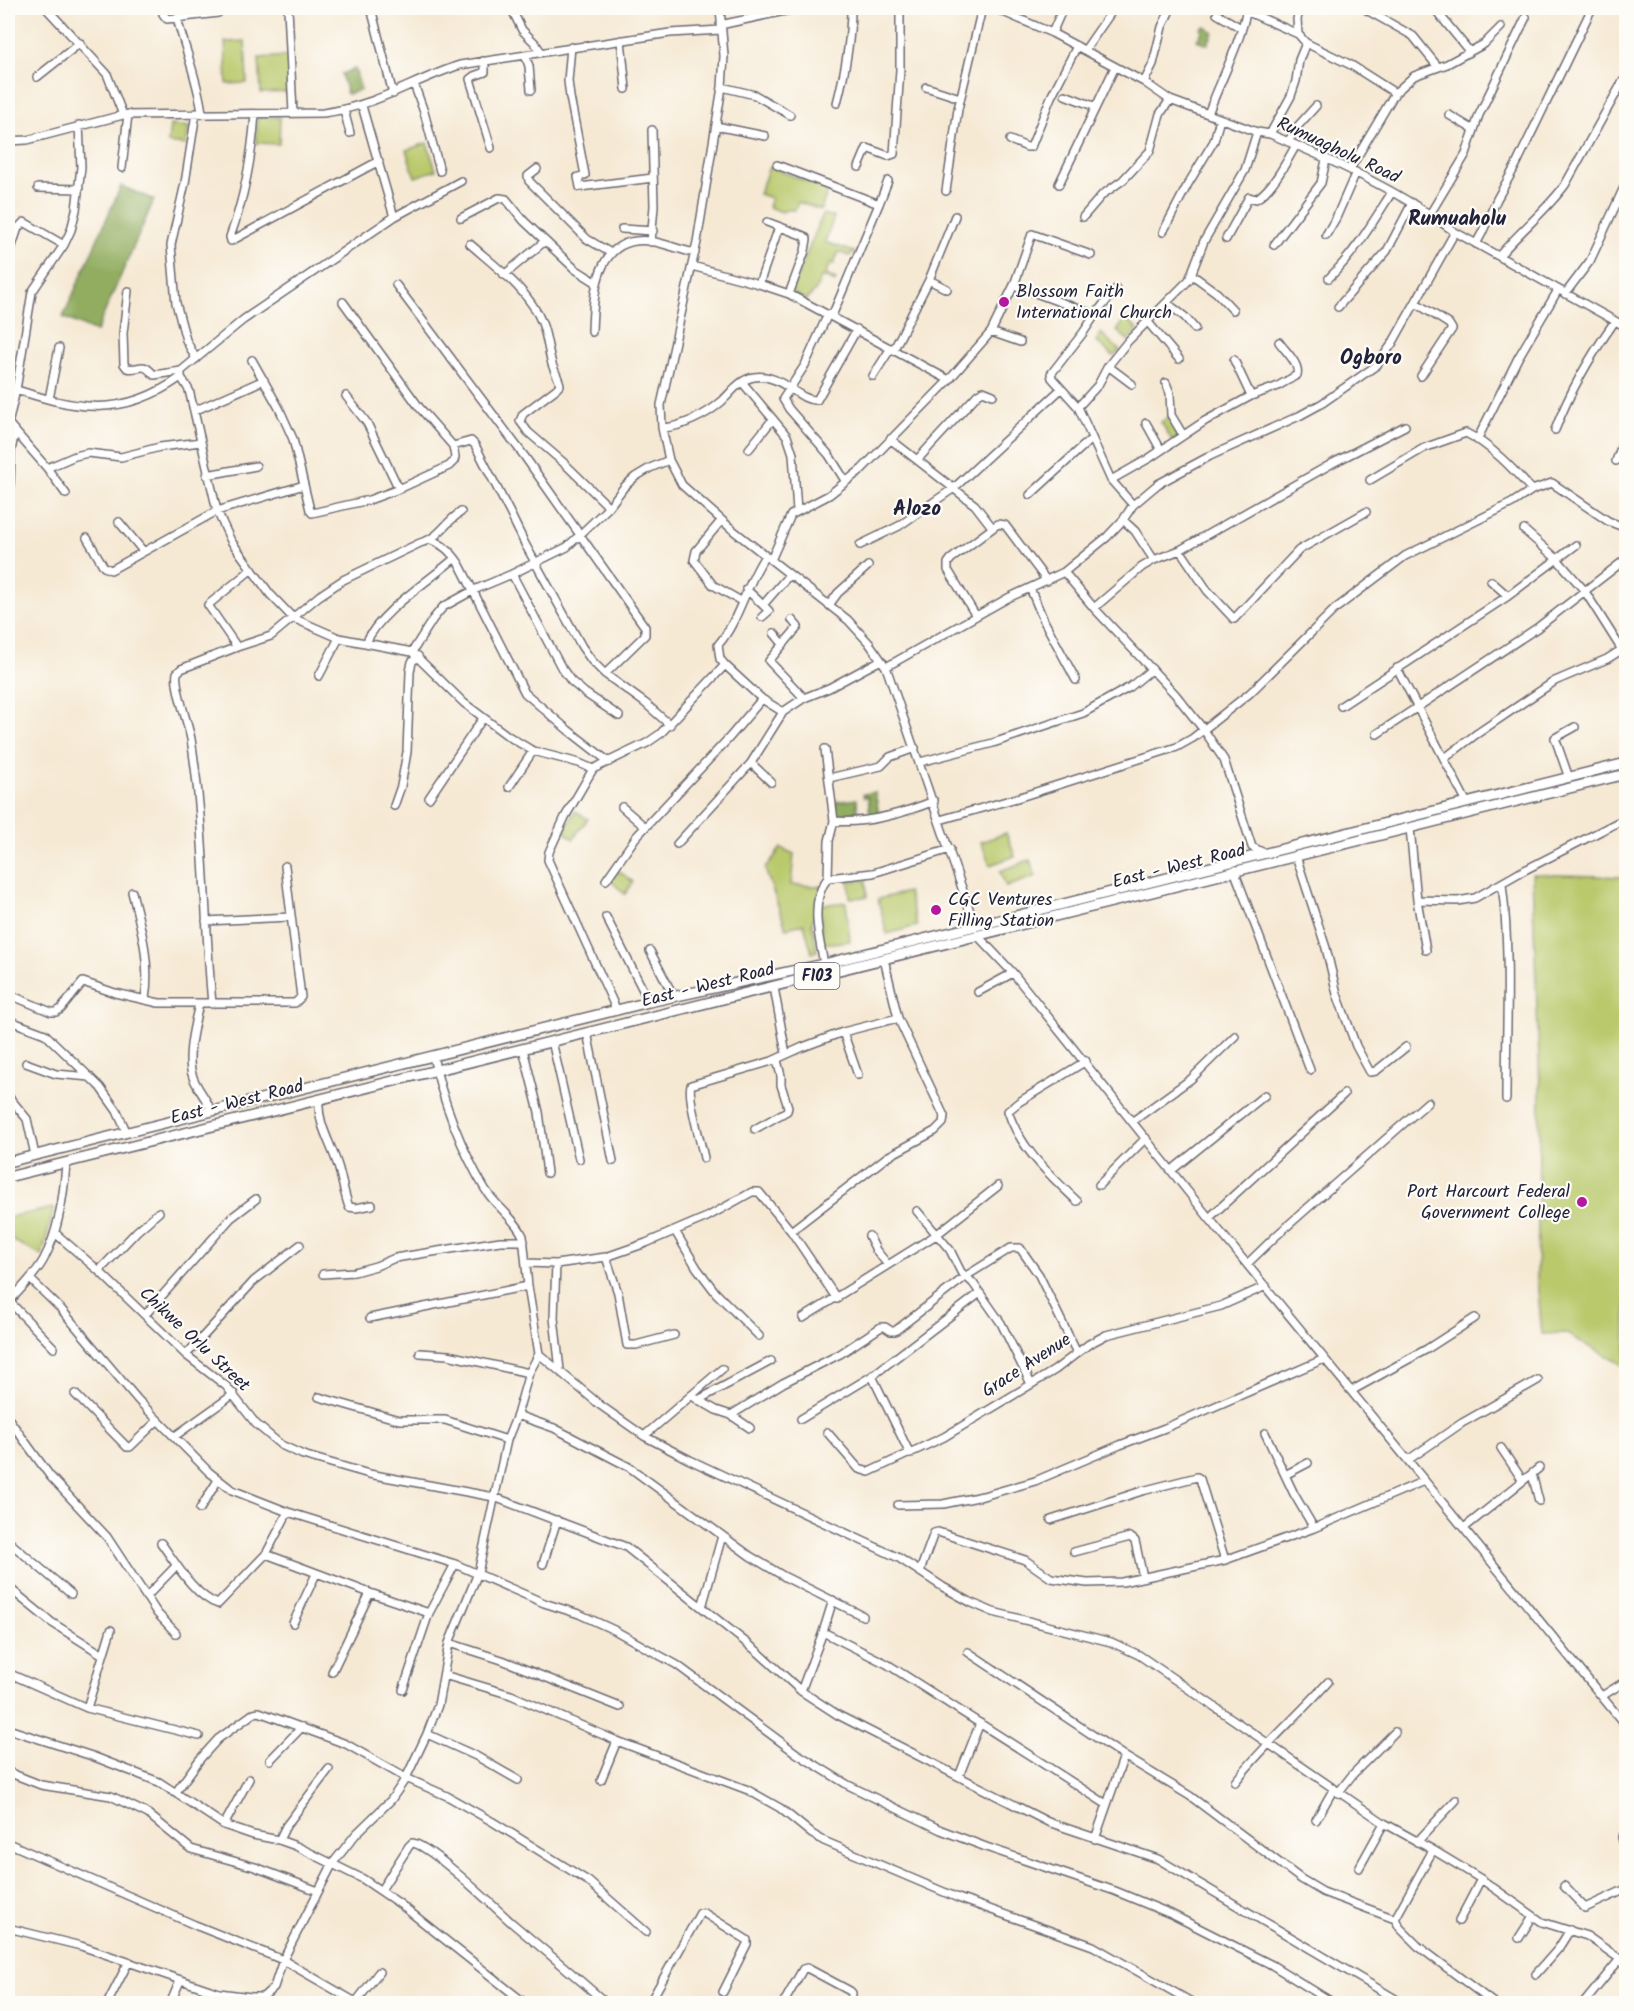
<svg xmlns="http://www.w3.org/2000/svg" width="1634" height="2011" font-family="Kalam,sans-serif">
<style>
.green{fill:#b9c96c;stroke:#6e7654;stroke-width:1.5}
.forest{fill:#92ad60;stroke:#5a684e;stroke-width:1.5}
.lines{fill:none;stroke-linecap:round;stroke-linejoin:round}
.minor-casing{stroke:#6c6871;stroke-width:10}
.major-casing{stroke:#6c6871;stroke-width:12}
.minor{stroke:#fff;stroke-width:7}
.major{stroke:#fff;stroke-width:9}
.poi-dot{fill:#b5179e;stroke:#fdfcf7;stroke-width:2}
.labels{text-anchor:middle;dominant-baseline:central;stroke-width:4.5;stroke-linejoin:round;paint-order:stroke}
.shield{fill:#fdfcf7;stroke:#646373;stroke-width:1.5}
.shield-label{font-size:16px;font-weight:bold;fill:#22223b}
.street-label{font-size:18px;fill:#22223b;stroke:#fdfcf7}
.poi-label{font-size:18px;fill:#22223b;stroke:#fdfcf7;text-anchor:start}
.quarter-label{font-size:21px;font-weight:bold;fill:#22223b;stroke:#fdfcf7}
</style>
<rect width="100%" height="100%" fill="#fdfcf7"/>
<filter id="ink" filterUnits="userSpaceOnUse"><feTurbulence type="fractalNoise" baseFrequency=".0167" numOctaves="2"/><feDisplacementMap in="SourceGraphic" scale="12" xChannelSelector="R" yChannelSelector="G"/><feConvolveMatrix kernelMatrix="1 2 1 2 8 2 1 2 1" color-interpolation-filters="sRGB"/></filter>
<filter id="wash" filterUnits="userSpaceOnUse"><feTurbulence type="fractalNoise" baseFrequency=".008" numOctaves="4" result="noise"/><feDisplacementMap in="SourceGraphic" scale="24" xChannelSelector="R" yChannelSelector="G"/><feGaussianBlur stdDeviation="1.35" result="paint"/><feColorMatrix in="noise" values="0 0 0 0 0 0 0 0 0 0 0 0 0 0 0 0 0 1.4 0 .05"/><feComposite in="paint" operator="in"/></filter>
<g filter="url(#wash)">
<rect width="100%" height="100%" fill="#f6e9d4"/>
<path class="green" d="M245,41L247,83L227,84L225,42Z
M289,56L291,92L261,93L259,58Z
M257,117H280L279,144L256,143Z
M170,125L189,127L186,145L168,143Z
M427,143L436,170L415,177L406,150Z
M769,167L828,189L821,210L798,202L795,210H786L782,212L768,207L771,198L759,194Z
M823,214L834,217L825,242L855,252L849,256L839,252L833,265L830,264L825,274L836,280L835,282L822,276L815,291L806,300L791,292Z
M1126,318L1138,330L1128,340L1117,331Z
M1101,333L1120,351L1113,356L1096,341Z
M1170,416L1180,435L1172,441L1161,422Z
M575,811L588,819L573,839L564,831Z
M1006,833L1015,856L990,865L981,842Z
M781,848L794,854L791,885L821,886L812,923L817,951L812,953L804,924L786,928L765,869Z
M1030,860L1036,876L1006,887L1000,871Z
M619,871L633,882L625,894L610,880Z
M1532,874L1626,877V1367L1565,1333L1542,1334L1537,1281L1540,1087Z
M866,880L867,897L850,898L849,881Z
M908,892L917,926L887,934L878,899Z
M846,902L850,941L823,944L820,905Z
M54,1208L42,1256L8,1238V1217Z"/>
<path class="forest" d="M1205,26L1213,32L1208,44L1197,40L1202,32L1201,28Z
M355,69L361,90L347,94L341,74Z
M121,186L154,200L96,332L63,317Z
M875,792L879,814L870,815L868,797H864L863,794Z
M857,799L858,818L836,820L834,802Z"/>
</g>
<g filter="url(#ink)">
<g class="lines">
<defs>
<path id="minor" d="M46,8L107,74L123,115
M162,8L163,14L167,19L218,13
M288,8L293,113
M371,8L393,94
M511,8L522,30L535,43L541,52
M720,8L724,56L722,87L697,242L661,405L662,428L669,460L682,485L734,531L848,620L869,643L886,667L975,926
M994,8L1052,33L1144,82L1170,100L1257,132L1270,134C1334,161 1398,190 1455,232L1626,327
M1300,8L1297,19L1298,34L1306,43L1351,65L1395,93
M1363,8L1413,36L1438,67
M1434,8L1469,51
M1246,11L1298,34
M1217,14L1241,28
M177,18C185,50 198,80 202,113
M720,25L799,8
M1052,33L1063,8
M621,40L626,89
M571,47L568,81L570,97L585,175L578,177L580,187L653,178
M1085,50L1114,8
M525,55L529,66L531,90
M483,61L485,66V72L474,76L470,79L491,148
M37,77L80,43
M1144,82L1153,64L1162,27L1171,8
M414,84L424,112L440,171
M722,87L755,95L790,115
M926,87L960,98
M1065,95L1096,107
M837,103C845,72 851,39 851,8
M362,106L394,217
M344,110L350,133
M255,114C252,157 245,196 230,237L231,241L379,161
M1208,114C1221,79 1240,45 1247,8
M1449,115L1474,130
M716,126L765,136
M1270,134L1291,96L1296,81L1299,60L1306,43
M1010,140L1027,147H1031L1051,97L1077,46
M8,141L27,140L123,115L323,113C377,106 411,81 460,65L670,33L721,30
M1288,142L1297,127L1316,106
M777,165L879,204L832,316
M859,167L867,148L888,156L894,154L900,70V8
M122,168L128,114
M537,169L528,176L529,181L587,239L611,253
M1350,169L1395,93L1414,76L1447,64L1484,44L1501,27
M1059,184L1115,67
M38,188L79,189
M946,191L958,109L982,8
M879,204L888,181
M1430,214L1466,154L1479,115L1526,17
M1083,217L1102,195L1123,180L1150,151L1160,114L1170,100
M461,218L499,198L506,199L524,221L575,269L597,283
M767,222L804,236L807,239L805,251L789,294
M622,229L653,231
M1163,232L1188,184L1214,141L1220,119
M1326,235L1336,218L1356,172
M1226,239L1249,197L1256,199C1272,190 1287,161 1296,145
M651,242L654,206L652,130
M470,244C496,267 529,290 542,323C547,336 548,350 552,364C554,371 559,378 560,385L556,389L523,414L520,421L528,432L564,463L609,507
M1476,244L1482,233L1497,199L1516,165L1592,8
M1274,245L1321,183L1326,160
M1499,256C1520,231 1546,211 1565,185L1623,81
M8,258L18,228L24,222L64,245
M692,266L759,284L789,294L949,380
M1191,274L1217,293L1233,310
M504,275L545,241
M1329,278C1355,253 1373,222 1392,192
M929,280L947,289
M759,284L779,227
M396,285L525,457L645,627V635L605,674
M1014,285L1095,315
M1116,289L1095,315L1083,333L1051,374L1052,378L1078,407L1111,480L1133,505
M128,291L123,333L124,364L127,368C141,371 141,360 154,375L181,371L243,320L394,217L461,181
M1565,294L1590,261L1626,183
M1167,303L1185,317L1195,329
M1416,303L1449,324L1452,329L1421,376
M1338,307L1387,251L1412,203
M828,314L805,365L783,399L789,409L829,455L846,482
M1147,321L1179,359
M592,332C593,294 596,235 650,241C664,243 680,250 695,253
M991,332L1020,342
M894,349L929,280L955,216
M196,359L186,340L176,303L171,245L185,183L196,113
M252,360L279,408L293,439L310,510L312,513L369,500L399,489L449,466L454,461L455,457L453,446L419,407L343,302
M1234,360L1251,396
M1108,366L1132,384
M181,371V377L189,390L194,411L217,511L231,541L270,594L293,618L339,638L412,652L464,703L508,736L533,751L579,763L593,769
M873,376L891,348
M742,382L787,436L793,454L797,511
M1166,383L1170,393L1171,415L1183,435
M8,387C74,409 121,420 181,377
M346,396L367,423L399,489
M49,399L59,348
M1078,407L1098,385L1108,366L1128,341L1189,280L1204,241L1245,170L1257,132
M194,411L264,380
M8,423L47,468L66,494
M1146,423L1161,450
M8,424L16,390L32,292L64,245L71,230L76,210L81,167L79,125
M662,428C682,427 706,415 721,402C731,393 740,379 754,377C780,372 799,402 817,400L857,329
M1555,430C1570,391 1591,355 1615,321
M890,439L975,505L992,527
M1477,440L1518,358L1558,290
M453,446L471,441L475,445L511,515L525,544L582,647L592,661L605,674L645,703L670,725
M749,449L773,419
M917,460L978,394L983,391L993,395
M1616,461L1626,434
M47,468L75,456L88,453L121,457L160,447L201,442
M207,475L256,466
M1111,480L1148,459L1205,421L1251,396L1276,387L1297,375C1300,364 1286,352 1279,342
M1370,480L1424,448L1466,433C1491,445 1513,469 1532,490
M10,484L11,451L15,431
M1030,495L1091,439
M1123,520L1135,531L1154,560
M721,521L696,551L694,560L713,585L741,601
M119,522L143,551
M1524,530L1557,559L1584,590L1622,650
M87,538L104,567L111,570L217,511L304,485
M431,540C443,544 453,554 460,565L525,693L568,730L609,762
M860,545L899,526L954,488L1061,389
M1180,550L1207,590L1234,619L1299,550L1366,512
M771,560L791,515L829,495L862,469L949,380L991,332L1014,285L1032,234L1091,255
M1064,572L1094,608L1175,694L1204,730L1224,760L1252,847L1266,854
M512,574L561,667L571,681L585,693L619,716
M1491,581L1508,596
M1030,588L1044,621L1076,680
M746,589L763,605L789,575
M829,605L838,593L868,566
M1094,608L1142,567L1154,560L1180,550L1333,463L1405,426
M976,616L948,570V563L951,559L998,524L1005,525L1047,581
M762,617L769,611L763,605
M792,620L798,627L769,661L804,698
M774,633L783,644
M366,643C379,612 429,581 455,558
M237,647L208,605L252,569
M412,652L433,619L443,607L474,590L512,574L567,547L609,507L624,487L635,477L650,468L669,460
M725,665L720,659L718,645C739,621 746,584 765,556
M886,667L1008,598L1064,572L1107,537L1123,520L1133,505L1158,484L1210,456L1299,416L1321,404L1377,365L1392,344L1455,232
M1397,668L1467,803
M319,676L339,638
M1341,706L1508,596L1576,545
M1377,734L1537,628L1626,559
M1445,758L1475,735L1555,681L1607,659L1626,647
M920,762L993,743L1083,713L1130,687L1152,669
M751,763L771,782
M829,778L881,766L890,757L915,748
M1569,778L1555,738L1575,727
M509,787L533,751
M429,798L483,718
M394,806L401,786L407,752L410,672L412,662L418,656
M622,807L645,827
M940,820L1017,798L1177,747L1193,738L1250,693L1335,609L1405,556L1512,503L1532,490L1552,483L1608,521L1626,528
M834,821C867,824 904,813 934,801
M1410,828L1417,900L1426,950
M677,844L751,763L783,712L804,698L829,688L881,660
M1296,856L1326,948L1337,994L1356,1046L1370,1072L1376,1071L1406,1047
M1234,870L1310,1070
M828,878L873,873L950,849
M606,880L636,837L729,738L762,699
M1502,884C1511,955 1506,1028 1506,1099
M132,892C141,928 151,962 145,999
M1417,900L1458,901L1475,898L1519,873L1626,818
M606,917L649,1002
M206,921L291,917
M977,935L1013,973L1209,1218L1626,1726
M650,951L674,997
M824,964C819,938 809,900 828,878L829,841L834,821L825,749
M774,987L786,1054
M978,992L1013,973
M8,994L51,1012H56L61,1009L83,982L115,993L159,1003H295L301,997L285,866
M199,1004C195,1022 186,1056 192,1074C195,1087 207,1098 211,1111
M212,1004C204,916 205,827 191,739C188,723 174,686 177,673L181,669L237,647L271,636L319,596L343,580L420,543C440,538 445,522 461,512
M617,1011L548,860L549,852L565,817L593,769L647,743L660,734L725,665L762,699L783,712
M8,1023L13,1022L45,1034L100,1087L117,1111L126,1131
M587,1032L613,1161
M843,1032L858,1075
M552,1041L579,1159
M523,1049L539,1112L547,1173
M26,1063L56,1074L90,1077
M8,1096L27,1119L35,1155
M319,1099C317,1124 331,1143 338,1166C342,1179 344,1193 349,1207L356,1208L372,1205
M1133,1121L1191,1079L1235,1036
M755,1129L787,1111L788,1107L781,1085V1076L777,1060
M704,1158C701,1143 687,1096 691,1085L772,1061L803,1047L843,1032L898,1018
M1172,1170L1265,1095
M1099,1185L1146,1138
M1077,1201C1050,1175 1020,1149 1008,1111L1019,1102L1086,1061
M917,1211L950,1250L961,1272L973,1283L1001,1323L1031,1384
M1209,1218L1344,1094
M675,1231L697,1268L716,1293L759,1336
M791,1231L887,1157L935,1131L943,1123L944,1116L898,1018L884,959
M55,1233L99,1271L186,1355L226,1386L256,1424L281,1445L303,1455L369,1474L494,1497L626,1547L758,1652L801,1691L838,1715L1048,1822L1158,1859L1404,2004
M869,1236L876,1250L888,1265
M606,1257L618,1293L627,1345H636L674,1335
M526,1263L556,1264L606,1257L646,1243L707,1217L752,1192H759L791,1231L837,1299
M556,1264L554,1318L560,1370
M1247,1264L1277,1235L1428,1102
M99,1271L137,1231L159,1212
M323,1274L354,1272L376,1266L395,1258L500,1241H524
M30,1279L61,1309L138,1400L209,1472L232,1490L288,1512L455,1564L544,1603L579,1614L614,1630L677,1665L796,1753L848,1785L941,1830L986,1847L1115,1891L1171,1914L1272,1965L1335,2004
M9,1301L54,1348
M8,1303C20,1289 35,1276 44,1259C59,1230 64,1195 66,1163
M145,1315L231,1218L256,1199
M370,1318L528,1286
M803,1318L936,1235L998,1186
M420,1353L448,1355L529,1373
M539,1354L600,1405L644,1436L690,1460L899,1558L943,1587L972,1603L993,1612L1111,1642L1139,1655L1384,1823L1433,1850L1481,1879L1542,1922L1587,1936L1620,1959L1626,1967
M186,1355L254,1281L300,1245
M872,1376L910,1454
M1351,1391L1427,1349L1475,1318
M75,1394L127,1447H130L158,1420
M319,1397L399,1420H445L507,1440
M695,1398L716,1410L731,1415L750,1428
M698,1400L771,1361
M517,1415L554,1428L629,1467L750,1556L785,1577L863,1616
M731,1415L783,1383L840,1354L881,1327H885L891,1331H895L966,1276L1011,1248H1020L1039,1275L1077,1353
M8,1418L50,1476L107,1537L157,1613L176,1633
M801,1419L872,1376L980,1293
M827,1432L859,1469L869,1472L944,1437L1055,1370L1089,1344L1106,1335L1221,1306L1266,1286
M1265,1433L1294,1494L1314,1528
M175,1436L234,1394
M644,1436L722,1369
M1501,1448L1523,1481
M1408,1460L1462,1423L1538,1380
M1532,1474L1539,1501
M1285,1475L1308,1463
M898,1505L943,1504L983,1496L1035,1481L1120,1445L1165,1428L1324,1359
M200,1509L218,1480
M1051,1520L1142,1491L1197,1477L1200,1479L1225,1560
M1464,1528L1539,1468
M8,1541L71,1594
M161,1543C175,1562 195,1597 218,1604L266,1554L288,1512
M1074,1552L1130,1537L1135,1541L1143,1577
M266,1554L370,1593L429,1613
M543,1564L557,1520
M920,1571L934,1533L938,1532L1025,1560L1051,1578L1087,1583L1122,1582L1225,1560L1314,1528L1424,1481
M8,1587L51,1622L103,1655
M146,1597L176,1566
M702,1607L722,1536
M293,1623L316,1574
M823,1632L887,1664L1106,1804
M449,1643L502,1660L620,1707
M968,1652L1124,1756L1190,1796L1301,1879L1323,1892L1395,1919L1400,1928L1418,1946L1495,2004
M332,1672L370,1593
M8,1673L87,1708L199,1736
M444,1675L511,1695L617,1741L748,1790L780,1808L812,1834L824,1841L958,1898L1093,1946L1195,2004
M403,1690L429,1613L455,1564
M801,1691L823,1632L833,1600
M1602,1696L1626,1681
M87,1708L111,1630
M8,1729L92,1756L159,1782L224,1825L253,1835L279,1840L296,1846L363,1879L400,1904L526,2004
M427,1734L476,1756L518,1780
M270,1760L302,1727
M8,1772L41,1785L111,1796L148,1814L191,1849L255,1867L318,1891
M959,1776L980,1723
M601,1780L617,1741
M1235,1782C1263,1746 1298,1716 1328,1682
M176,1792L200,1759L218,1739L254,1713L259,1712L346,1744L406,1778L447,1796L493,1822L588,1881L646,1932
M1338,1793L1353,1774L1395,1732
M1316,1820L1333,1790
M224,1825L249,1779
M1622,1837L1626,1853
M1095,1839L1124,1756
M279,1840L286,1826L329,1769
M1417,1842L1456,1800
M8,1843L195,1925L283,1960L359,2004
M1359,1868L1384,1823
M1564,1886L1585,1908L1626,1889
M381,1890L409,1846L412,1843C430,1844 495,1908 512,1923C544,1950 576,1976 607,2004
M1395,1919L1433,1850
M1459,1921L1481,1879
M8,1928L81,1946L219,1993L251,1997H263L274,1987L283,1960L333,1863L356,1834L391,1800L406,1778L427,1734L438,1705L449,1643L478,1573L507,1440L517,1415L529,1373L539,1354L528,1286L523,1236C515,1218 496,1207 485,1189C462,1151 442,1100 433,1056
M1519,1938L1533,1916
M1536,1974L1558,1949L1570,1930
M356,2002L379,1972
M1584,2003L1620,1959
M107,2004L128,1963
M170,2004L180,1981
M649,2004L700,1913H704L747,1940V1944L723,1992
M783,2004L803,1969L807,1968L850,1991L852,1993L851,2004"/>
<path id="major" d="M8,1162L649,1002L824,964L1626,763
M8,1177L1626,774"/>
</defs>
<use href="#minor" class="minor-casing"/>
<use href="#major" class="major-casing"/>
<use href="#minor" class="minor"/>
<use href="#major" class="major"/>
</g>
</g>
<g class="poi-dot">
<circle cx="1004" cy="302" r="6"/>
<circle cx="936" cy="910" r="6"/>
<circle cx="1582" cy="1202" r="6"/>
</g>
<g class="labels">
<rect class="shield" x="794.5" y="963" width="45" height="26" rx="4.5"/>
<g class="shield-label">
<text x="817" y="976">F103</text>
</g>
<g class="street-label">
<text transform="translate(1338 151) rotate(25)">Rumuagholu Road</text>
<text transform="translate(1179 867) rotate(-14)">East - West Road</text>
<text transform="translate(708 986) rotate(-14)">East - West Road</text>
<text transform="translate(237 1103) rotate(-14)">East - West Road</text>
<text transform="translate(194 1340) rotate(43)">Chikwe Orlu Street</text>
<text transform="translate(1027 1366) rotate(-33)">Grace Avenue</text>
</g>
<g class="poi-label">
<text x="1016" y="292">Blossom Faith<tspan x="1016" dy="21">International Church</tspan></text>
<text x="948" y="900">CGC Ventures<tspan x="948" dy="21">Filling Station</tspan></text>
<text x="1570" y="1192" text-anchor="end">Port Harcourt Federal<tspan x="1570" dy="21">Government College</tspan></text>
</g>
<g class="quarter-label">
<text x="1457" y="219">Rumuaholu</text>
<text x="1371" y="358">Ogboro</text>
<text x="917" y="509">Alozo</text>
</g>
</g>
<rect width="1634" height="2011" fill="none" stroke="#fdfcf7" stroke-width="30"/>
</svg>
